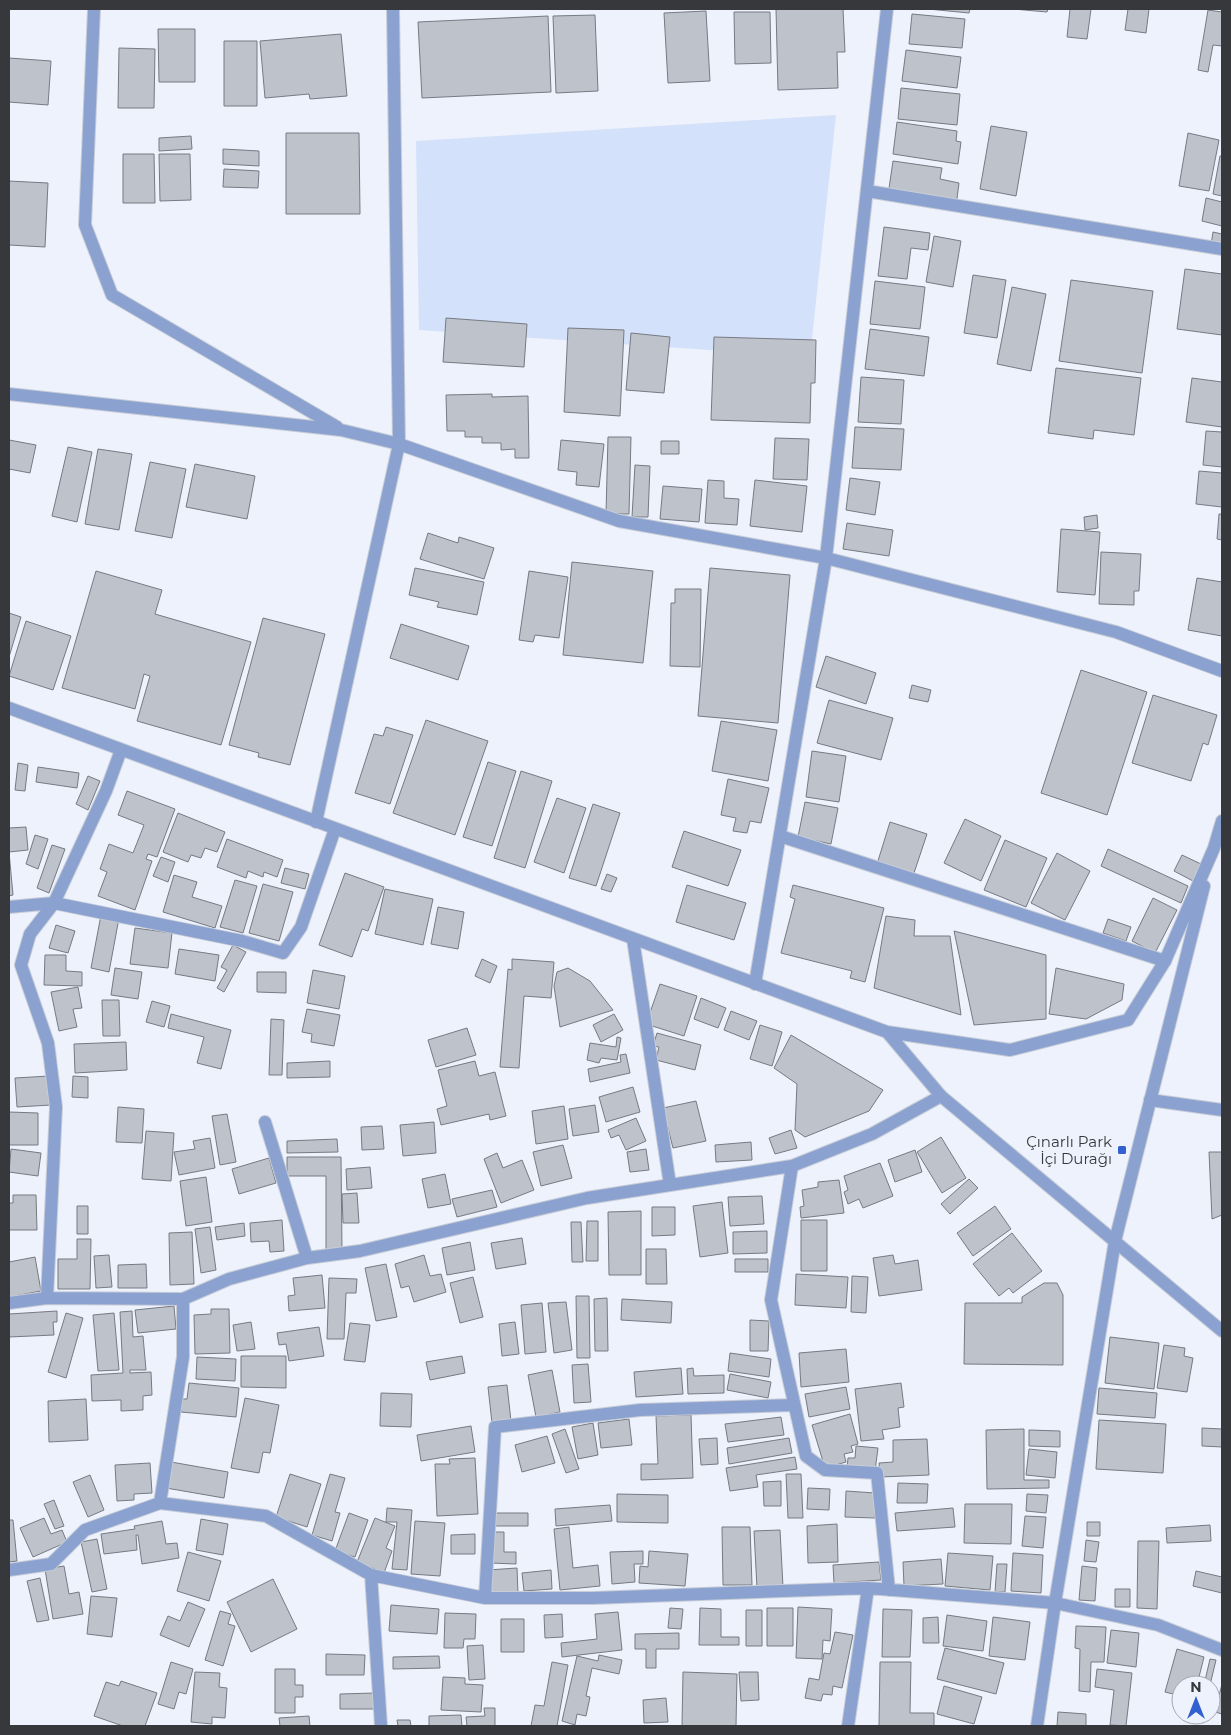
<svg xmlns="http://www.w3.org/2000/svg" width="1231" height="1735" font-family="Montserrat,sans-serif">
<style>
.green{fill:#d4e1fb}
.building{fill:#bec2cb;stroke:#767a82}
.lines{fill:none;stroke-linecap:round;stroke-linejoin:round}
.minor-casing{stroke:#c8cdd6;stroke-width:14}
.tertiary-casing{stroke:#c8cdd6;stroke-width:14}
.minor{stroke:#8ba2d1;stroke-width:12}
.tertiary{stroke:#8ba2d1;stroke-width:12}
.poi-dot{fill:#3360d0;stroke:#edf2fc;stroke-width:2}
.labels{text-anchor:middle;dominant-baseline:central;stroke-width:4.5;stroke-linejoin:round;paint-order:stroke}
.poi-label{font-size:15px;fill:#36383c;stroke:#edf2fc;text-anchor:end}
</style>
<rect width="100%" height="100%" fill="#edf2fc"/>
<path class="green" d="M836,115L810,357L419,330L416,141Z"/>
<path class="building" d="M776,9H843L845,52H837L838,88L778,90Z
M928,9H970L969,13Z
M1013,9H1048L1047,12Z
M1070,9H1091L1087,39L1067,37Z
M1128,9H1149L1146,33L1125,30Z
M1208,10L1222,12V46L1213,45L1208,72L1198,70Z
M706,11L710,81L668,83L664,13Z
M734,12H770L771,63L735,64Z
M912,14L965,19L962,48L909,44Z
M595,15L598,91L556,93L553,16Z
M548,16L551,92L422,98L418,22Z
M158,29H195V82H159Z
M341,34L347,96L310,99L309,94L265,98L260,41Z
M224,41H257V106H224Z
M119,48L155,49L154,108H118Z
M906,50L961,57L957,88L902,81Z
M9,58L51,61L48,105L9,102Z
M901,88L960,94L957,125L898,119Z
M897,122L957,131L956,141L961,142L958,164L893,154Z
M991,126L1027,132L1016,196L980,189Z
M286,133H359L360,214H286Z
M1188,133L1219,140L1209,191L1179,186Z
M191,136L192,149L159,151V138Z
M223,149L259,151V166L223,164Z
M123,154H154L155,203H123Z
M159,154H190L191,200L160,201Z
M1220,156H1222V196L1213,194Z
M893,161L942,168L940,179L959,183L956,206L888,195Z
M224,169L259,171L258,188L223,187Z
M9,181L48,183L45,247L9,245Z
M1206,198L1222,202V226L1202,221Z
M884,227L930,233L928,250L911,248L907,279L878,276Z
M1213,232L1222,234V247L1211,245Z
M934,236L961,241L953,287L926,282Z
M1185,269L1222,274V335L1177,329Z
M973,275L1006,280L997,338L964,333Z
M1071,280L1153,291L1142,373L1059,361Z
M875,281L925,287L920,329L870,324Z
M1012,287L1046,294L1031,371L997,364Z
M446,318L527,324L524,367L443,362Z
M568,328L624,330L620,416L564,412Z
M870,329L929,337L924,376L865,369Z
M631,333L670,337L664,393L626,390Z
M714,337L816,340L815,383H811L810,423L711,420Z
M1056,368L1141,378L1134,435L1094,430L1093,439L1048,433Z
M861,377L904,380L901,424L858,422Z
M1192,378L1222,382V427L1186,422Z
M492,394V397L528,396L529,458H515V449L501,450V443H482V437H465V431H447L446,395Z
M855,427L904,429L901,470L852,468Z
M1206,431L1222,432V467L1203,465Z
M608,437H631L629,514H606Z
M775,438L809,439L807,480L773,479Z
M9,440L36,445L30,473L9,469Z
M561,440L604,444L599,487L576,485L577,472L558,470Z
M661,441H679V454H661Z
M68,447L92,452L77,522L52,516Z
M98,449L132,454L119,530L85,524Z
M150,462L186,469L172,538L135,531Z
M195,464L255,476L247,519L186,507Z
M635,465L650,466L648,517H632Z
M1199,471L1222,473V507L1196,504Z
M850,478L880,482L875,515L846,510Z
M708,480L724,481V498L739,499L737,525L705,523Z
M755,480L807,486L802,532L750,526Z
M663,486L702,489L699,522L660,519Z
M1219,514H1222V540L1217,539Z
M1097,515L1098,528L1085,530L1084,517Z
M847,523L893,530L889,556L843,549Z
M1061,529L1100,532L1095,595L1057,592Z
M428,533L458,543L459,537L494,548L484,579L420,559Z
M1101,552L1141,554L1139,591H1134V605L1099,604Z
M572,562L653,571L643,663L563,655Z
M415,568L484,582L477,615L437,607L439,602L409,595Z
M710,568L790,575L778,723L698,716Z
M96,571L162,590L155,614L251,642L221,745L137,721L150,676L144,674L135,709L62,688Z
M529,571L568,577L559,638L535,635L533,642L519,640Z
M1197,578L1222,582V636L1188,630Z
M675,589H701L700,667L670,666L671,603H675Z
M9,613L21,617L9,657Z
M263,618L325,634L290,765L258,757L259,753L229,745Z
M26,621L71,636L53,690L9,676Z
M401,624L469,646L458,680L390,658Z
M826,656L876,673L866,704L816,687Z
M1081,670L1147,692L1107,815L1041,793Z
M912,685L931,690L928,702L909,698Z
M1153,695L1217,715L1208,745L1203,743L1191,781L1132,763Z
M829,700L893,718L881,760L817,743Z
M426,720L488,741L455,835L393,813Z
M721,721L777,730L768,781L712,771Z
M386,727L413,735L390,804L355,793L374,734L383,736Z
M812,751L846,756L839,802L806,797Z
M488,762L516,771L492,846L463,837Z
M18,763L28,765L25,791L15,790Z
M38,767L79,773L77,788L36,782Z
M521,771L552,781L525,868L494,858Z
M88,776L100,781L88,810L76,804Z
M728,779L769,788L761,823L750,821L747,833L733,831L736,818L721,815Z
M127,791L175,809L157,857L148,854L146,859L152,861L135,910L98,896L107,872L100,869L109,844L133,853L144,825L118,815Z
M557,798L586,808L564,873L534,862Z
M805,802L838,808L831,844L798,837Z
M593,804L620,813L596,886L569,878Z
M178,813L225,832L217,852L205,848L201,858L191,855L188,862L163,852Z
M965,819L1001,836L981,881L944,863Z
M890,822L927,834L913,876L877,864Z
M26,827L28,850L9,852L13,895L9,896V828Z
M684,831L741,850L728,886L672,867Z
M35,835L48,839L38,869L26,864Z
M227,839L283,860L277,877L264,872L263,877L248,871L246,878L217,867Z
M1005,840L1047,858L1026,907L984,890Z
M52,845L65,849L49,893L37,888Z
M1108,849L1188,886L1181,903L1101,866Z
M1057,853L1090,871L1065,920L1031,903Z
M1182,855L1201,864L1193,881L1174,871Z
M161,857L175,862L168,882L153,876Z
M285,868L309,874L305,889L281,883Z
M345,873L384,887L368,931L362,929L352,957L319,945Z
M607,874L617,878L611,892L601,889Z
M174,875L197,882L192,897L222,906L215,928L163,912Z
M235,880L257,886L243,933L220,927Z
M263,884L293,892L279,941L249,933Z
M687,885L746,903L734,940L676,922Z
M793,885L884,908L865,982L850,978L852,971L781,953L795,899L790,897Z
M385,889L433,899L423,945L375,934Z
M1153,898L1177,910L1155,953L1132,941Z
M438,907L464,912L458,949L431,944Z
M101,915L119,918L109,972L91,968Z
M886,916L915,920L914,936H950L961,1015L874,988Z
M1108,919L1131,927L1126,941L1103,933Z
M56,925L75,931L68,953L49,948Z
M135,928L172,933L168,968L130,964Z
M954,931L1046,955V1019L974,1025Z
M233,945L246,952L224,992L217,988L227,970L221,967Z
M179,949L219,955L215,981L175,974Z
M45,955H66V971L82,972V986L44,985Z
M482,959L497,966L490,983L475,976Z
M512,959L554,962L551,998L524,996L519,1068L500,1067L508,969L512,970Z
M115,968L142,972L138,999L111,995Z
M568,968L590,981L613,1010L560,1027L554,986L557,972Z
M1056,968L1124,984L1122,1000L1086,1019L1049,1014Z
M313,970L345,976L339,1009L307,1003Z
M257,972H286V993L257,992Z
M660,984L697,996L684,1036L646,1024Z
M78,987L82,1008L73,1009L77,1027L59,1031L51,992Z
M701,998L726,1008L718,1028L694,1019Z
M102,1000H119L120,1036H103Z
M152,1001L170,1006L164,1027L146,1022Z
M307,1009L340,1015L334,1046L311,1042L312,1034L302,1032Z
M731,1011L757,1021L749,1040L724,1030Z
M171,1014L231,1030L221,1069L197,1063L204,1037L168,1028Z
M614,1014L623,1030L601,1042L593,1025Z
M271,1019L284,1020L282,1075H269Z
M760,1025L782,1032L772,1066L750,1059Z
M467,1028L476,1055L436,1067L428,1040Z
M657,1033L701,1045L695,1070L656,1060L659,1047L653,1046Z
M791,1035L883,1090L869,1111L805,1137L795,1130L797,1084L774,1068Z
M617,1037L621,1038L617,1060L601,1058L599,1063L587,1060L590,1043L616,1047Z
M126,1042L127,1070L75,1073L74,1044Z
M626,1054L630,1073L590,1082L588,1069L621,1062L620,1055Z
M330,1061V1077L287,1078V1063Z
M475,1061L479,1076L495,1072L506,1116L490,1120L489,1114L441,1125L437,1109L447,1106L438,1070Z
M49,1076L51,1105L17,1107L15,1078Z
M73,1076L88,1077V1098L72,1097Z
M633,1087L640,1112L606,1122L599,1097Z
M696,1101L706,1141L673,1148L663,1108Z
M595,1105L599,1132L573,1136L569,1109Z
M564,1106L568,1139L536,1144L532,1111Z
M118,1107L144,1109L142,1143L116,1142Z
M9,1112L38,1113V1145H9Z
M227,1114L236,1162L220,1165L212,1116Z
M636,1118L646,1141L626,1150L619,1135L611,1138L608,1130Z
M434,1122L436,1153L403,1156L400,1125Z
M382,1126L384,1149L362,1150L361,1127Z
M791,1130L797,1148L775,1154L769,1138Z
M146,1131L174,1133L171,1181L142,1179Z
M941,1137L966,1178L942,1193L917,1152Z
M210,1138L215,1168L179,1175L174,1152L195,1149L193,1141Z
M337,1139L338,1152L287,1153V1141Z
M751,1142L752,1160L716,1162L715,1145Z
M563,1145L572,1178L541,1186L533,1152Z
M11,1149L41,1153L38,1176L9,1172Z
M646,1149L649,1170L630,1172L627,1152Z
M915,1150L922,1172L895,1182L888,1160Z
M1209,1152H1222V1215L1212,1219Z
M497,1153L503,1168L522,1160L534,1190L501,1203L484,1159Z
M287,1157H341L342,1250H326V1176H287Z
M269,1158L276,1183L239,1194L232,1169Z
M880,1163L893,1196L863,1208L859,1199L848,1204L844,1192L848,1190L844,1176Z
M370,1167L372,1188L347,1190L346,1169Z
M445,1174L451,1204L428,1208L422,1179Z
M206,1177L212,1222L186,1226L180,1181Z
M969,1179L978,1188L950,1214L941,1204Z
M839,1180L844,1213L801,1218L800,1207L804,1206L802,1190L818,1187V1182Z
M492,1190L497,1207L457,1217L452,1199Z
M357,1193L359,1223H343L342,1194Z
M13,1195H36L37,1230H9V1203H13Z
M762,1196L764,1224L730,1226L728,1197Z
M722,1202L728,1253L700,1257L693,1206Z
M77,1206H88V1234H77Z
M995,1206L1011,1229L973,1256L957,1233Z
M652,1207H675V1235L652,1236Z
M641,1211V1275H609L608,1212Z
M282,1220L284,1251L270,1252L269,1241L251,1242L250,1223Z
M801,1220H827V1271H801Z
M587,1221H598V1261H586Z
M571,1222H581L583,1262H572Z
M244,1223L245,1236L217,1240L215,1227Z
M210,1227L216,1270L201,1273L195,1229Z
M767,1231V1253L733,1254V1232Z
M192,1232L194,1284L170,1285L169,1233Z
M1012,1233L1042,1271L1013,1293L1009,1288L999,1296L973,1264Z
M522,1238L526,1264L496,1269L491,1243Z
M77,1239H91L90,1289H58V1259H77Z
M470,1242L475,1270L447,1275L442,1248Z
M646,1249H666L667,1284H646Z
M109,1255L112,1287L96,1288L94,1256Z
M424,1255L430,1276L441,1274L446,1292L414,1302L409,1286L401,1288L395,1264Z
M893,1255L895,1264L918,1260L922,1290L879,1296L873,1258Z
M35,1257L41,1291L9,1297V1262Z
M735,1259H768V1272H735Z
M146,1264L147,1288H118V1265Z
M386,1264L397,1317L376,1321L365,1268Z
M796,1274L848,1277L846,1308L795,1305Z
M322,1275L325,1308L289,1311L288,1296L295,1295L293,1278Z
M852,1276L868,1277L866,1313L851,1312Z
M473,1277L483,1317L460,1323L450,1283Z
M329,1278L357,1279L356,1293H346L344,1339H327Z
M1044,1283H1057L1063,1295V1365L964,1364L965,1303H1022V1297Z
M576,1296H589L590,1358H577Z
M607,1298L608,1351H595L594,1299Z
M622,1299L672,1302L671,1323L621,1320Z
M566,1302L572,1350L554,1353L548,1303Z
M542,1303L546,1352L525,1354L521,1305Z
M174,1306L176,1329L138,1333L135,1310Z
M211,1309H229L230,1353L195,1354L194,1315L211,1314Z
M57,1311V1322H53L54,1335L9,1337V1314Z
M132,1311L133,1337L143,1336L146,1370H130V1373L151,1372L152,1395L143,1396V1410L121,1411V1400L92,1401L91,1375L123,1373L120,1312Z
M66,1313L83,1318L66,1378L48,1372Z
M114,1313L119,1370L98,1371L93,1315Z
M750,1320L769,1321L768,1351H750Z
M251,1322L255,1349L237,1351L233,1325Z
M515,1322L519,1354L502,1356L499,1324Z
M350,1323L370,1325L365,1362L344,1360Z
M319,1327L324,1356L289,1361L286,1344L279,1345L277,1333Z
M1110,1337L1159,1343L1154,1389L1105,1383Z
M1164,1345L1185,1348L1184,1356L1193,1358L1187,1392L1157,1388Z
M846,1349L849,1382L801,1387L799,1353Z
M730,1353L771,1359L769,1377L728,1371Z
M241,1356H286V1388L241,1387Z
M462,1356L465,1373L430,1380L426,1362Z
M197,1357L236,1359L235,1381L196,1379Z
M588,1364L591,1402L574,1403L572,1365Z
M681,1368L683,1394L636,1397L634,1372Z
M693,1368L694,1376L724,1375V1393L688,1394L687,1369Z
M552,1370L560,1412L536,1417L528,1375Z
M730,1374L771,1382L768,1398L727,1390Z
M189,1383L239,1388L236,1417L181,1412L182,1399H187Z
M901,1383L904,1407L898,1408L900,1427L882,1430L884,1439L861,1441L855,1389Z
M507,1385L511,1421L492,1423L488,1387Z
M846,1387L850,1409L809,1417L805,1394Z
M1099,1388L1157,1393L1155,1418L1097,1414Z
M381,1393L412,1394L411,1427L380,1426Z
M245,1398L279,1405L270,1453L263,1452L259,1473L231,1468Z
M86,1399L88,1440L49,1442L48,1401Z
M850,1414L858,1444L851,1446L853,1452L844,1454L846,1462L825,1468L812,1425Z
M691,1415L693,1478L641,1480V1464H658L656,1416Z
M781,1417L784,1435L728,1442L725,1424Z
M629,1419L632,1445L601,1448L598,1423Z
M1099,1420L1166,1424L1163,1473L1096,1469Z
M593,1423L598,1455L578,1459L572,1427Z
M471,1426L475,1452L421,1461L417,1435Z
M1202,1428L1222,1429V1447L1202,1446Z
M565,1429L579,1469L566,1473L552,1434Z
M1024,1429V1480H1049V1488L987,1489L986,1430Z
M1029,1430L1060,1431V1447L1029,1446Z
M547,1436L555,1463L522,1472L515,1445Z
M717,1438L718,1464L701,1465L699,1439Z
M789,1438L792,1453L729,1464L727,1448Z
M927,1439L929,1475L880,1477L879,1463L893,1462V1440Z
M856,1446L878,1448L875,1471L847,1468L848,1458H855Z
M1029,1449L1057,1452L1055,1478L1026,1475Z
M795,1457L797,1469L756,1475L758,1487L730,1491L726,1468Z
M475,1458L478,1514L437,1516L435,1464H450L449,1459Z
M171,1462L228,1472L224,1498L166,1488Z
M150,1463L152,1493L134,1494V1500L117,1501L115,1465Z
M290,1474L321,1484L307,1527L276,1517Z
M330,1474L345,1478L335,1512L340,1513L332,1541L312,1535Z
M786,1474H801L803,1518H788Z
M90,1475L104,1510L88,1517L73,1482Z
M781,1481V1506H764L763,1482Z
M898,1483L928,1484L927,1503H897Z
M808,1488L830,1489L829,1510L807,1509Z
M846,1491L875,1493V1518L845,1517Z
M617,1494L668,1495V1523L617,1522Z
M1027,1494L1048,1495L1046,1513L1026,1511Z
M54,1500L64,1526L55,1529L44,1504Z
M965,1504H1012L1011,1544L964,1543Z
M610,1505L612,1521L556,1526L555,1509Z
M387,1508L412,1510L407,1570L392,1569L397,1522H386Z
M953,1508L955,1527L897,1531L895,1513Z
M349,1513L368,1520L355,1557L335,1551Z
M491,1513H528V1526H492Z
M1025,1516L1046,1517L1043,1548L1022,1546Z
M44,1518L51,1534L62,1530L67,1542L33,1557L20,1528Z
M375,1518L395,1526L386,1548L392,1551L384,1573L357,1562Z
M201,1519L228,1524L223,1555L196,1550Z
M9,1520H13L17,1561L9,1562Z
M162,1521L166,1544L177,1543L179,1558L142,1564L138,1535H136L137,1550L104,1554L101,1534L135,1529L134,1526Z
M415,1521L445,1523L440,1576L411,1574Z
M1087,1522H1100V1536H1087Z
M837,1524L838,1562L808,1563L807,1526Z
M1210,1525L1211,1541L1167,1543L1166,1528Z
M569,1527L573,1568L598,1565L600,1586L560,1590L554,1529Z
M722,1527H750L752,1585H723Z
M780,1530L783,1587L757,1588L754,1531Z
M490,1532H504V1552H516V1564L490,1563Z
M475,1534V1554H451V1535Z
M97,1539L107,1589L92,1592L81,1542Z
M1086,1540L1099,1542L1096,1562L1084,1561Z
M1138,1541H1159L1157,1609L1137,1608Z
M643,1551V1564H634L635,1582L612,1584L610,1552Z
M649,1551L688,1554L685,1586L639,1583L640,1566L648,1567Z
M188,1552L221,1561L209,1601L177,1591Z
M948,1553L993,1556L990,1590L945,1586Z
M1013,1553L1043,1555L1041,1593L1011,1591Z
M941,1559L943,1584L904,1586L903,1562Z
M879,1562L881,1580L834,1583L833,1565Z
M997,1564H1007L1005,1592H995Z
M64,1566L69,1594L79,1592L83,1614L53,1619L45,1569Z
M1082,1566L1097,1568L1095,1601L1079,1600Z
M517,1568L518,1594L490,1596L488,1570Z
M551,1570L552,1589L524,1591L522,1573Z
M1196,1571L1222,1577V1593L1193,1586Z
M40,1578L49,1620L37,1622L27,1581Z
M273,1579L297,1629L251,1652L227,1602Z
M1115,1589H1130V1607H1115Z
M91,1596L117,1598L112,1637L87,1634Z
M188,1602L205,1609L189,1647L160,1635L168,1616L180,1621Z
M391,1605L439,1609L437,1634L389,1631Z
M798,1607L832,1609L830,1641L823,1640L822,1659L796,1658Z
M670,1608L683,1609L681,1629L668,1628Z
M700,1608L721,1609V1637H739V1645H699Z
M767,1608H793V1646H767Z
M883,1609L912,1610L910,1657H882Z
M746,1610H762V1646H746Z
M220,1611L231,1614L228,1624L235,1626L223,1666L205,1660Z
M618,1612L622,1650L562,1657L561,1643L597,1639L595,1614Z
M445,1613L476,1614L475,1639H464L463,1648H444Z
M562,1614L563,1637L545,1638L544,1615Z
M947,1615L987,1621L983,1651L943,1646Z
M938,1617L939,1643H923V1618Z
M993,1617L1030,1622L1025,1660L989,1656Z
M501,1619H524V1652H501Z
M1076,1626L1106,1627L1104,1662H1091L1090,1692L1079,1691L1080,1649L1075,1648Z
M1111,1630L1139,1633L1136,1667L1107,1663Z
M835,1632L853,1635L842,1688L833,1686L832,1695L823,1694L821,1701L805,1698L809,1678L819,1680L824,1653L830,1654Z
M679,1633V1649H656V1668H646V1649H635V1634Z
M483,1645L485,1679L469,1680L467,1646Z
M945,1648L1004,1663L996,1694L937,1679Z
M1177,1649L1204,1657L1197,1685H1181V1696L1165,1692Z
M326,1654L365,1655L364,1675H326Z
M599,1655L622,1660L619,1674L592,1668L586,1696L590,1697L586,1716L577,1714L575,1725L562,1721L577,1656L598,1661Z
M439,1656L440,1668L393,1669V1657Z
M1210,1659L1216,1660L1210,1685H1204Z
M171,1662L193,1669L186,1694L179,1692L174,1709L158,1704Z
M552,1662L568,1665L557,1726H531L535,1705L544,1706Z
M880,1662H911L910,1713H934V1726H879Z
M275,1669H295V1685H303V1697H295V1713H275Z
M1097,1669L1132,1673L1126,1726L1110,1725L1114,1690L1095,1687Z
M195,1672L220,1673L219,1687L227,1688L225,1718L212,1717V1724L191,1722Z
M683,1672L737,1674L736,1726H682Z
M739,1672H758L759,1700L741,1701Z
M443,1677L465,1678V1684L483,1685L481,1712L441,1710Z
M121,1681L157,1693L145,1726H123L94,1716L106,1682L119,1686Z
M1222,1684V1714L1215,1712Z
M944,1686L982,1697L974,1724L937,1714Z
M375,1693V1709H340V1694Z
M666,1698L668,1722L644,1723L643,1700Z
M484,1708H495V1726H467L466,1717L485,1716Z
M1058,1712L1086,1714V1726H1057Z
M461,1715L462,1726H429V1716Z
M309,1716L310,1726H280L279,1718Z
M397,1720H410L411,1726H398Z"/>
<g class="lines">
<defs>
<path id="minor" d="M94,9L85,225L112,295L337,427
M867,191L1222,249
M9,394L341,430L399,444L619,521L826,558L1116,632L1222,671
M316,822L399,444L393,9
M780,836L1165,961
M9,907L54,903L242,941L283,953L301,927L335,829
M633,939L670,1185
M755,984L826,558L887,9
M1150,1100L1222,1110
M265,1122L307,1258
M792,1166L771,1300L806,1456L825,1470L877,1473L889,1590
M47,1298L56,1107L48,1043L21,965L30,934L54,903L106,791L121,750
M9,1303L47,1298L183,1299L229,1279L307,1258L360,1251L587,1198L792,1166L872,1134L941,1096
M160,1503L183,1357V1299
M9,1570L51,1564L85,1530L160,1503L266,1516L371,1575L485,1598H593L868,1588L1055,1603L1158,1625L1222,1650
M371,1575L381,1726
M485,1598L495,1427L640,1410L794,1405
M848,1726L868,1588"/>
<path id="tertiary" d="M9,708L887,1032L1010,1050L1128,1020L1165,961L1214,848L1222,821
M887,1032L941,1096L1222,1331
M1037,1726L1055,1603L1115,1241L1204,886"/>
</defs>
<use href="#minor" class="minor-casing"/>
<use href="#tertiary" class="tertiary-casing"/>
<use href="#minor" class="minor"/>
<use href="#tertiary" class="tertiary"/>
</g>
<rect class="poi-dot" x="1117" y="1145" width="10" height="10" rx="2.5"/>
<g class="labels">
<g class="poi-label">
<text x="1112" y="1141">Çınarlı Park<tspan x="1112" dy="17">İçi Durağı</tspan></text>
</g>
</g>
<rect width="1231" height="1735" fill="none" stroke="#36383c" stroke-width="20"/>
<g transform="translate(1196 1700)"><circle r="24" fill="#edf2fc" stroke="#a4a8af"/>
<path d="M0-4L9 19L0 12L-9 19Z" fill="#3360d0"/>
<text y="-8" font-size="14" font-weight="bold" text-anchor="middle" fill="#36383c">N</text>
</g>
</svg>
